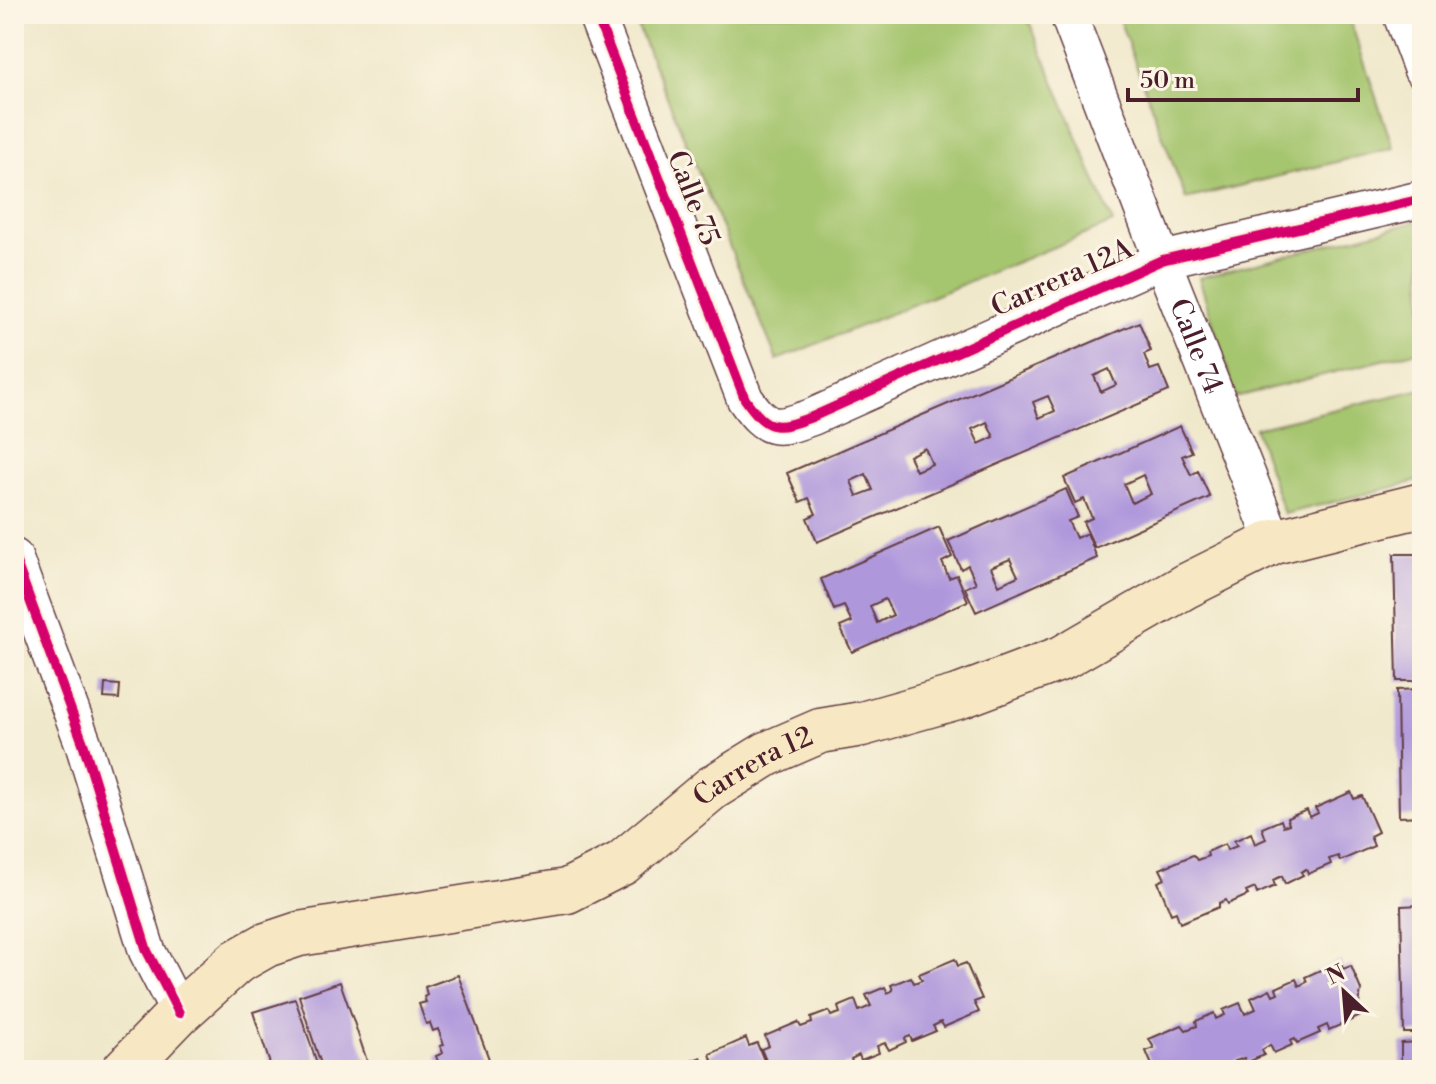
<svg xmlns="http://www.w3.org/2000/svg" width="1436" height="1084" font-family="'Libre Bodoni',serif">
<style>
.green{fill:#a5c56e;stroke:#78724c;stroke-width:2}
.building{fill:#af97dc;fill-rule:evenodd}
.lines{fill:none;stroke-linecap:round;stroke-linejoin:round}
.street-casing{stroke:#633d43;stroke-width:39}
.secondary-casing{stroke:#633d43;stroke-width:47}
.street{stroke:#fff;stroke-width:36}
.secondary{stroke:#f8e7c3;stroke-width:44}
.cycleway-casing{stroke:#fcf5e5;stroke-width:15}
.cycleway{stroke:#d6006c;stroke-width:10}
.labels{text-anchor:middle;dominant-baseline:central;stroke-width:6;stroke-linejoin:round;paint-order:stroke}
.street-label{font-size:28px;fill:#4a1f2b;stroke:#fcf5e5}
</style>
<rect width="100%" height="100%" fill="#fcf5e5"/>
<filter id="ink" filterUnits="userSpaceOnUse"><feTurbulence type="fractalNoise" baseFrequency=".0125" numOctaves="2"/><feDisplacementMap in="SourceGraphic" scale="16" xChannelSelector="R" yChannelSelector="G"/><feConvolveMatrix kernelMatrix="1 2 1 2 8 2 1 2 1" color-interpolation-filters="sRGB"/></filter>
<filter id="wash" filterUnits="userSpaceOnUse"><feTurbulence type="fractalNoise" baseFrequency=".006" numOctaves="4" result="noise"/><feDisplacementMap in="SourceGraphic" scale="32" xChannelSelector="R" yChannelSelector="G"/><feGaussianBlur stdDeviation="1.8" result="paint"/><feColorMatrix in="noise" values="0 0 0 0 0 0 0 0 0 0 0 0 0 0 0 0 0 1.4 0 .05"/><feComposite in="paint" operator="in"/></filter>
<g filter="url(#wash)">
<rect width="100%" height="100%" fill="#f0e8ca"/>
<path class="green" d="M681,14H1026L1113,223L777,360L637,25Z
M1117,14H1348L1393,148L1186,199Z
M1422,220V350L1236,397L1199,278Z
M1422,389V480L1284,514L1255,428Z"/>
<g id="blocks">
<path class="building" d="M1139,322L1151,351L1144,354L1150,370L1159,367L1169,391L817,542L807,518L816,514L809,498L800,502L787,473ZM1109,369L1116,385L1101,392L1094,376ZM1048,396L1055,411L1039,418L1033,402ZM987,422L994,437L979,444L972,429ZM925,448L932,464L916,471L909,456ZM866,474L873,490L857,496L851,481Z
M1180,426L1192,452L1182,456L1191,475L1198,471L1210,497L1095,548L1083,522L1092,518L1084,499L1075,503L1064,478ZM1143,475L1151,494L1132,503L1124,484Z
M1066,489L1078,517L1068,521L1076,538L1087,533L1097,558L976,612L965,588L976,583L968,565L961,569L948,541ZM1010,559L1018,576L999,585L991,567Z
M939,527L952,557L942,562L949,578L957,575L968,601L852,652L840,627L852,622L844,606L834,610L821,579ZM885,599L893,615L877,623L870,606Z
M1394,554H1422V681H1397Z
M105,684L120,685L119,699L104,698Z
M1422,689V816L1399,817L1397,690Z
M1351,792L1354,799L1362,796L1378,832L1370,836L1374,846L1340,861L1338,856L1329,859L1331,864L1308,874L1306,869L1301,872L1303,875L1285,884L1282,876L1273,880L1275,886L1257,894L1255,888L1246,892L1248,895L1228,904L1226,900L1219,903V907L1180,923L1176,912L1171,914L1158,882L1165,879L1160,869L1193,855L1197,860L1208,856L1207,852L1225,844L1227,850L1237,846L1234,841L1251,833L1255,844L1266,839L1262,828L1281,820L1283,826L1289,824L1287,818L1307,810L1310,817L1318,813L1315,808Z
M1422,905V1033H1404L1401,906Z
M955,959L958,966L966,963L982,999L974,1002L979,1012L944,1027L941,1022L933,1026L936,1031L912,1041L910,1036L905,1038L906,1042L889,1050L885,1043L877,1046L879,1053L861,1060L859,1055L851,1059L852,1062L834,1070H831L830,1066L822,1070H770L761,1049L769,1046L765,1036L798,1022L801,1027L812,1023L811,1018L829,1011L831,1016L840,1013L838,1007L855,1000L859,1011L871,1006L866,995L885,987L888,993L893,990L891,985L911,977L914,983L922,980L919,974Z
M1340,961L1343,969L1351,966L1361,990L1359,1005L1363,1015L1329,1030L1327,1025L1318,1029L1320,1033L1297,1043L1295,1039L1290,1041L1292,1045L1274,1053L1270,1045L1262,1050L1264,1055L1246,1063L1244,1058L1235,1061L1237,1065L1225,1070H1154L1146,1051L1154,1048L1149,1039L1182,1025L1186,1030L1197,1026L1196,1021L1214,1013L1216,1019L1225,1015L1223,1010L1240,1003L1245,1014L1256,1009L1251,998L1270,989L1273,995L1278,993L1276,988L1296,979L1299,986L1307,982L1305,977Z
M458,975L493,1070H441L436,1056L443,1053L440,1046L444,1045L438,1029L433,1031L430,1023L426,1024L419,1004L426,1002L424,997L427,995L425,987Z
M340,982L353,1019L370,1070H323L311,1034L299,996Z
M295,999L308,1036L319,1070H272L253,1012Z
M746,1038L749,1046L757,1043L768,1070H684L681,1065L701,1057L704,1063L712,1060L710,1054Z
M1422,1042V1070H1401V1043Z"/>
</g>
</g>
<g filter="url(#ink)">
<use href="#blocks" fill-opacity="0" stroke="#633d43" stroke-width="2"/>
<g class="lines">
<defs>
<g id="street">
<path d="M596,14L745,399C768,432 776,430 812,417L1162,260L1422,199"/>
<path id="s1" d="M1068,14L1162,260L1274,542"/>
<path d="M1401,14L1422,70"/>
<path d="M14,557L83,743L147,951L179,1013"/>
</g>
<g id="secondary">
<path id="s2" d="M124,1070L179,1013L236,962L266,945L299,934L567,891L622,863L712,788L767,754L820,731L862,724L961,696L1062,658L1186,586L1274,542L1422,505"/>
</g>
</defs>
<use href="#street" class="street-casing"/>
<use href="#secondary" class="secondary-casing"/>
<use href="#street" class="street"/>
<use href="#secondary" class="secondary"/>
<defs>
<path id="cycleway" d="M596,14L745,399C768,432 776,430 812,417L1162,260L1422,199
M14,557L83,743L147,951L179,1013"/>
</defs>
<use href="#cycleway" class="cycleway-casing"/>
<use href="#cycleway" class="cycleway"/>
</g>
</g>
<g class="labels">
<g class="street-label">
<text transform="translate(693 198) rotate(69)">Calle 75</text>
<text transform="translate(1062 278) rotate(-24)">Carrera 12A</text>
<text stroke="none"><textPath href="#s1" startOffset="356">Calle 74</textPath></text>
<text stroke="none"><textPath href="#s2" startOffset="722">Carrera 12</textPath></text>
</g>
</g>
<rect width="1436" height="1084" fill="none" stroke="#fcf5e5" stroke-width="48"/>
<g transform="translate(1344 992) rotate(334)" stroke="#fcf5e5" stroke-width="6" paint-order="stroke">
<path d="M0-6L14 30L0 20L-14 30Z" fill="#4a1f2b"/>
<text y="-12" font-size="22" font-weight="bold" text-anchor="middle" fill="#4a1f2b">N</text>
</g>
<path d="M1128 88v12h230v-12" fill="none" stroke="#4a1f2b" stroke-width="4"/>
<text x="1140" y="88" font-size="24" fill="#4a1f2b" stroke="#fcf5e5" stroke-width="6" paint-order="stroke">50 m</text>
</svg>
